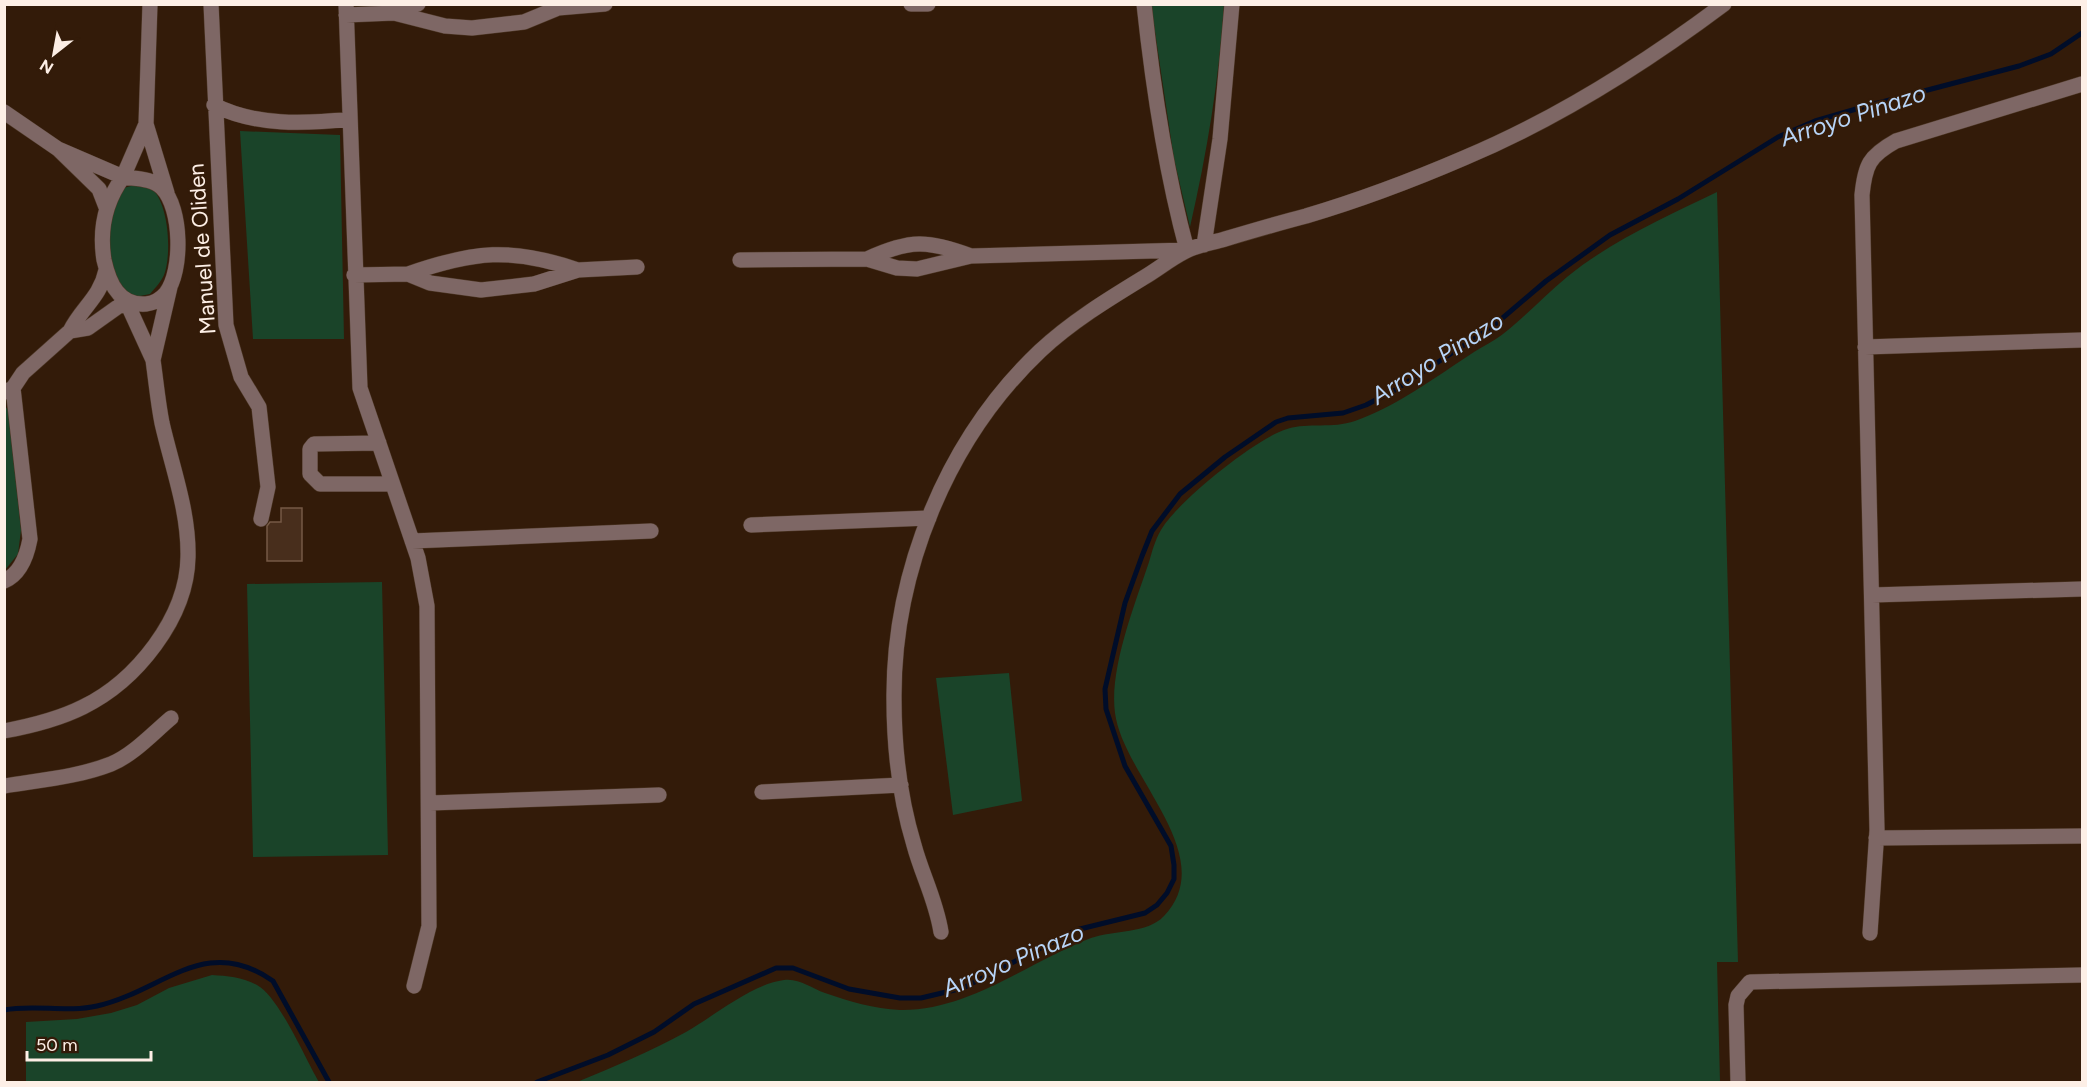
<svg xmlns="http://www.w3.org/2000/svg" width="2087" height="1087" font-family="Figtree,sans-serif">
<style>
.green{fill:#1a4429}
.lines{fill:none;stroke-linecap:round;stroke-linejoin:round}
.stream{stroke:#000d29;stroke-width:5}
.building{fill:#482e1c;stroke:#765a46;stroke-width:1.5}
.minor-casing{stroke:#4f3928;stroke-width:16}
.minor{stroke:#7e6765;stroke-width:15}
.labels{text-anchor:middle;dominant-baseline:central;stroke-width:4.5;stroke-linejoin:round;paint-order:stroke}
.street-label{font-size:22px;fill:#fdefe6;stroke:#331b09}
.water-label{font-size:24px;font-style:italic;fill:#b7d4f7;stroke:#331b09}
</style>
<rect width="100%" height="100%" fill="#331b09"/>
<path class="green" d="M1151,5H1224C1219,80 1207,153 1190,227L1174,159Z
M240,131L340,135L344,339H253Z
M138,185C142,186 148,186 151,188C169,202 172,255 164,275C161,282 155,288 150,294L135,297C130,294 123,291 119,287C105,272 106,211 117,194C122,187 130,186 138,185Z
M1717,192L1738,962H1717L1720,1082H577C614,1067 651,1051 686,1032C714,1016 752,984 784,980C799,978 811,988 825,993C849,1001 874,1009 900,1010C970,1011 1028,962 1091,938C1114,930 1147,934 1164,916C1221,856 1123,776 1115,713C1109,669 1135,604 1149,562C1152,552 1155,540 1161,530C1177,502 1256,438 1287,429C1309,422 1332,429 1355,421C1397,406 1436,377 1474,352C1483,346 1494,341 1503,334C1526,316 1545,295 1567,277C1611,241 1667,216 1717,192Z
M4,405L8,410L21,530L18,554L5,570Z
M382,582L388,855L253,857L247,584Z
M1009,673L1022,801L953,815L936,678Z
M212,975C228,976 242,977 257,985C279,997 305,1058 319,1082H26V1022L77,1019L111,1013L137,1005L169,988Z"/>
<g class="lines">
<path class="stream" d="M4,1010C34,1004 67,1013 97,1006C163,991 205,933 273,981L329,1082
M537,1082L608,1055L654,1032L694,1004L776,968H793L849,989L900,998H921L963,988L1076,930L1145,913L1157,905L1167,893L1174,879V865L1171,846L1125,766L1106,709L1105,689L1125,603L1142,556L1152,531L1180,494L1225,457L1276,422L1288,418L1343,413L1366,405L1395,390L1492,327L1546,281L1610,235L1678,199L1778,137L1815,121L1863,107L2019,66L2051,54L2082,33"/>
</g>
<path class="building" d="M281,508H302V561H267V526L270,522H281Z"/>
<g class="lines">
<defs>
<path id="minor" d="M211,4L226,325L241,377L259,407L268,487L261,519
M346,4L360,388L418,558L427,606L429,926L414,986
M418,4L394,13L445,26L472,28L524,22L558,8L605,4
M911,4H928
M346,15L394,13
M214,105C255,126 305,124 349,119
M4,112L58,149
M146,124L150,4
M123,177C136,179 152,178 162,188C182,208 183,271 166,293C161,299 154,303 146,304C119,306 109,283 104,260C99,229 105,202 123,177Z
M106,207L99,189L58,149L123,177L146,124L167,193
M1204,245L1220,139L1232,4
M971,256L1187,250C1165,169 1153,88 1144,4
M740,260L867,259L897,268L917,269L971,256C928,240 910,239 867,259
M106,270C100,298 82,307 70,331L88,328L126,301L153,360L170,287
M578,270C511,247 474,251 408,274L430,283L481,290L534,284L578,270L637,267
M354,275L408,274
M1865,347L2082,340
M5,392L13,388L23,373L70,331
M379,443L314,444L310,449V474L320,484H392
M751,525L929,518
M412,541L651,531
M4,581C21,574 27,555 30,539L13,388
M1872,595L2082,589
M4,731C31,726 59,719 83,707C136,681 187,618 188,557C189,511 172,467 162,423C158,403 156,381 153,360
M4,786C40,780 78,777 111,764C133,755 152,734 171,718
M762,792L901,785
M430,803L659,795
M1876,838L2082,836
M941,932C936,900 922,875 914,845C900,799 894,746 894,699C893,572 947,439 1040,351C1071,322 1107,300 1143,278C1157,270 1170,259 1184,252C1196,245 1212,243 1225,239C1252,231 1279,223 1306,216C1360,200 1413,180 1464,158C1557,119 1644,64 1724,4
M1870,933L1877,830L1862,195C1865,165 1869,156 1896,141L2082,84
M1738,1082L1736,1005L1738,996L1750,982L2082,975"/>
</defs>
<use href="#minor" class="minor-casing"/>
<use href="#minor" class="minor"/>
</g>
<g class="labels">
<g class="street-label">
<text transform="translate(202 249) rotate(-94)">Manuel de Oliden</text>
</g>
<g class="water-label">
<text transform="translate(1853 115) rotate(-18)">Arroyo Pinazo</text>
<text transform="translate(1437 358) rotate(-32)">Arroyo Pinazo</text>
<text transform="translate(1013 960) rotate(-23)">Arroyo Pinazo</text>
</g>
</g>
<rect width="2087" height="1087" fill="none" stroke="#fdefe6" stroke-width="12"/>
<g transform="translate(54 54) rotate(211)" stroke="#331b09" stroke-width="4.5" paint-order="stroke">
<path d="M0-4.5L10 22L0 15L-10 22Z" fill="#fdefe6"/>
<text y="-9" font-size="16" font-weight="bold" text-anchor="middle" fill="#fdefe6">N</text>
</g>
<path d="M27 1051v9h124v-9" fill="none" stroke="#fdefe6" stroke-width="3"/>
<text x="36" y="1051" font-size="18" fill="#fdefe6" stroke="#331b09" stroke-width="4.5" paint-order="stroke">50 m</text>
</svg>
